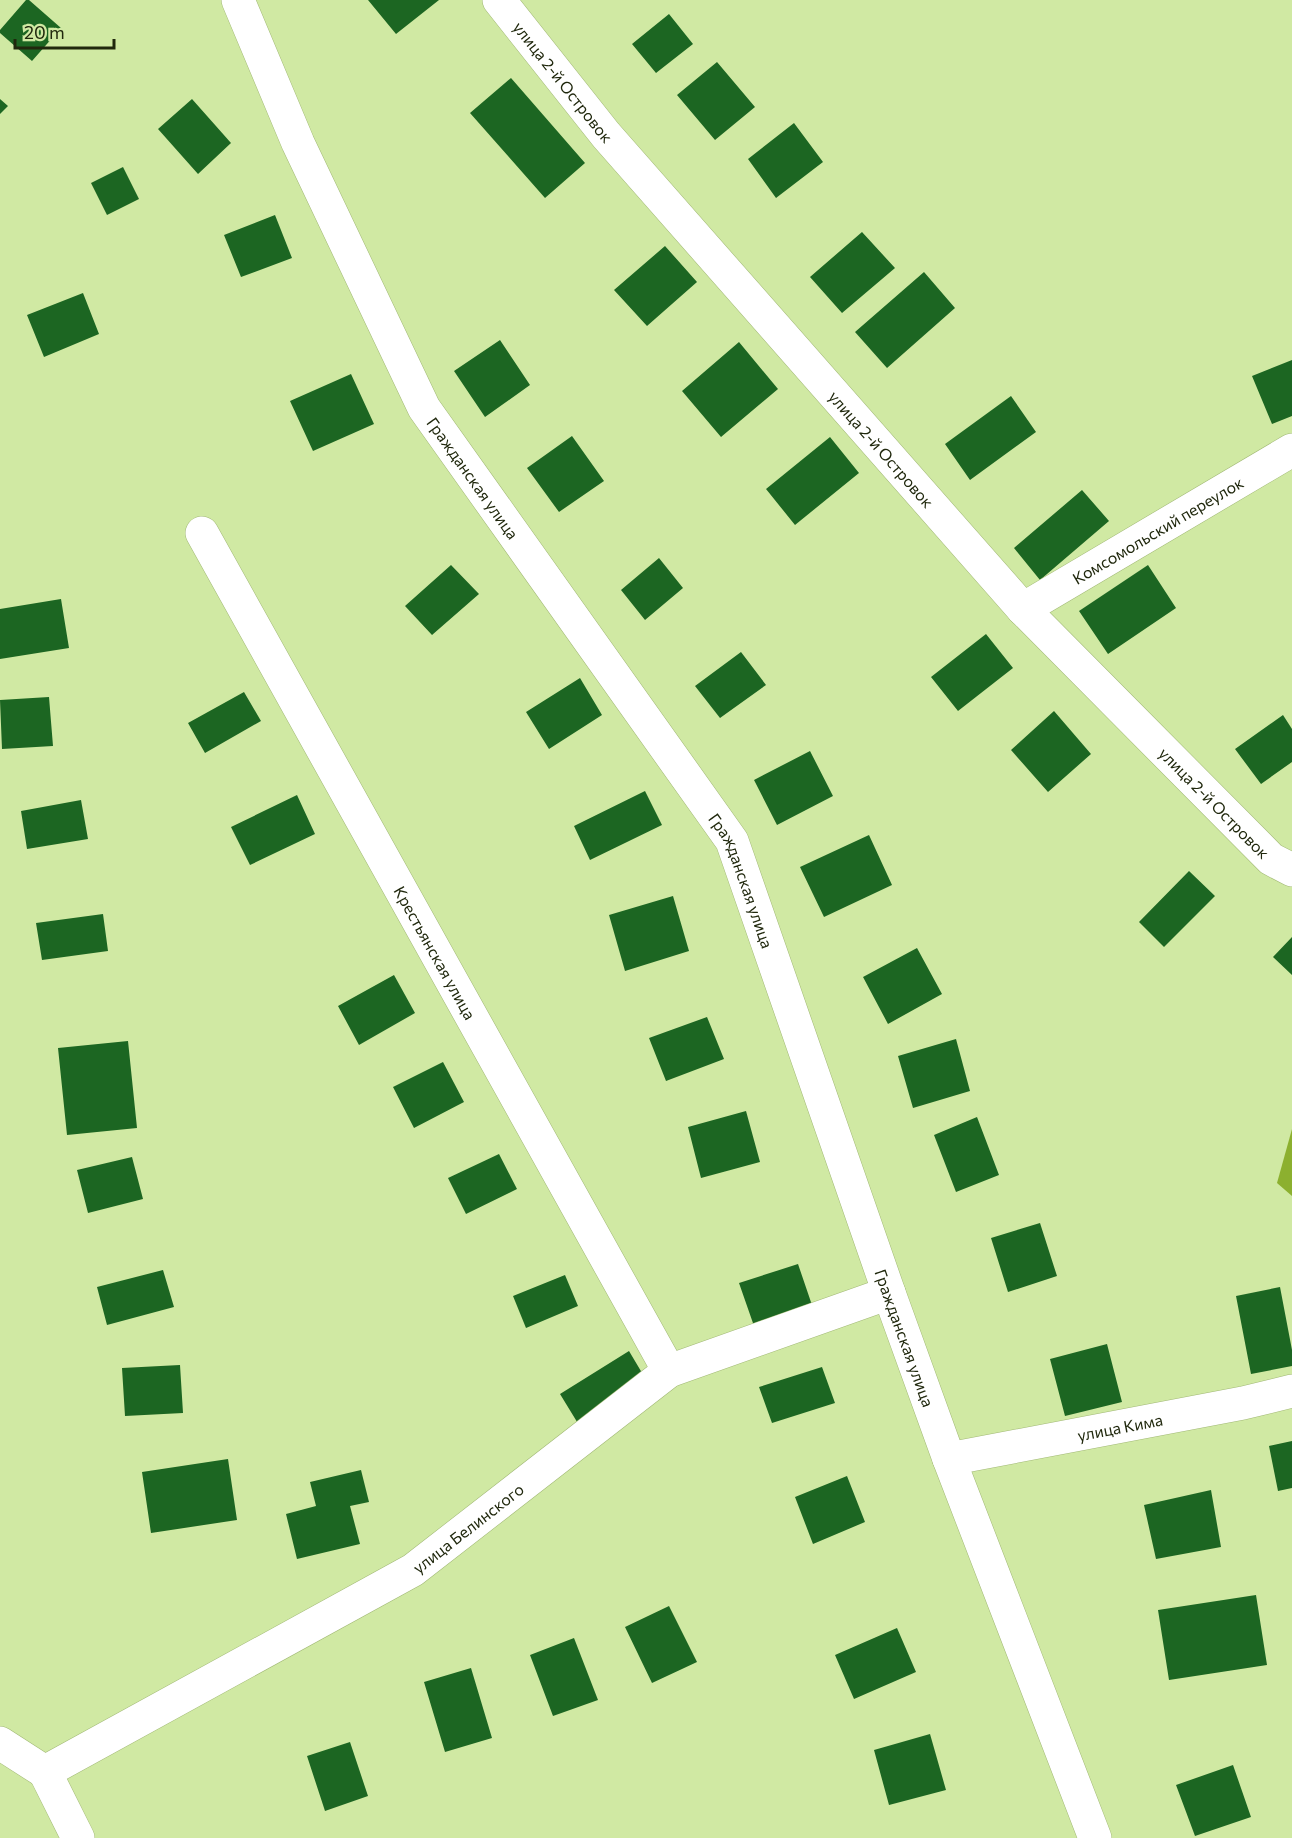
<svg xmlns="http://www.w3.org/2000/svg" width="1292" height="1838" font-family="Commissioner,sans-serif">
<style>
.water{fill:#8cb02f}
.building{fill:#1c6622}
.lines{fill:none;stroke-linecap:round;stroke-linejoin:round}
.minor-casing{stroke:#a1b875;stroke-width:34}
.minor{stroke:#fff;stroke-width:33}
.labels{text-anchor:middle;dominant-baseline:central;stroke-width:6;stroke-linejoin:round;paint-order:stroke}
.street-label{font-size:16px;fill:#20280d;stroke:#d0e9a3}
</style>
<rect width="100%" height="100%" fill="#d0e9a3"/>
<path class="water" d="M1292,1129V1196L1277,1183Z"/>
<path class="building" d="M26,0H29L61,28L32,61L0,33V30Z
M368,0H439L396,34Z
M669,14L693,44L656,73L632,44Z
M717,62L755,107L715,140L677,95Z
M511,78L585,163L545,198L470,113Z
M0,99L8,106L0,114Z
M192,99L231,143L198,174L158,129Z
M794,123L823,162L776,198L748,159Z
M123,167L139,199L107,215L91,183Z
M275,215L292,258L241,277L224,235Z
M862,232L895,268L842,313L810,277Z
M665,246L697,282L647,326L614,290Z
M924,272L955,308L887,368L855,332Z
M83,293L99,334L44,357L27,315Z
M500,340L530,385L485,417L454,371Z
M739,342L778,389L721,437L682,391Z
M1292,360V416L1272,424L1252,376Z
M351,374L374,424L313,451L290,401Z
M1011,396L1036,432L970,480L945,444Z
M572,436L604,481L559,512L527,468Z
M830,437L859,473L795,525L766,489Z
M1082,490L1109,521L1040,580L1014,548Z
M659,558L683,588L645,620L621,590Z
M451,565L479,594L432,635L405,606Z
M1148,565L1176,608L1108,654L1079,611Z
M61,599L69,648L0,659V609Z
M986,634L1013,668L958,711L931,677Z
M741,652L766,685L720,718L695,686Z
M580,678L602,715L549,749L526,712Z
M244,692L261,721L205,753L188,723Z
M49,697L53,746L2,749L0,700Z
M1054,711L1091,754L1048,792L1011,750Z
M1283,715L1292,729V762L1261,784L1235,749Z
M810,751L833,796L777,825L754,780Z
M645,791L662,825L590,860L574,826Z
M297,795L315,834L250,865L231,827Z
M81,800L88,839L27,849L21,811Z
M869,835L892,885L824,917L800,867Z
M1189,871L1215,896L1164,947L1139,922Z
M673,896L689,951L625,971L609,915Z
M103,914L108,951L42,960L36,923Z
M1292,937V975L1273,957Z
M917,948L942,994L888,1024L863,977Z
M394,975L415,1013L359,1045L338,1006Z
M707,1017L724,1059L666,1081L649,1038Z
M956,1039L970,1091L913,1108L898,1056Z
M128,1041L137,1128L67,1135L58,1048Z
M443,1062L464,1102L414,1128L393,1087Z
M746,1111L760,1162L701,1178L688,1127Z
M977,1117L999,1175L956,1192L934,1135Z
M499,1154L517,1189L466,1214L448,1178Z
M132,1157L143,1199L88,1213L77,1170Z
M1040,1223L1057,1276L1008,1292L991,1238Z
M798,1264L813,1308L754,1326L739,1283Z
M163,1270L174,1307L107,1325L97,1287Z
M565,1275L578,1306L526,1328L513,1296Z
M1280,1287L1292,1350V1366L1251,1374L1236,1296Z
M1107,1344L1122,1402L1065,1416L1050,1359Z
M629,1351L651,1388L582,1430L560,1394Z
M180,1365L183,1413L125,1416L122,1368Z
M822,1367L835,1403L772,1423L759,1387Z
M1292,1441V1488L1278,1491L1269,1446Z
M228,1459L237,1520L151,1533L142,1472Z
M361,1470L369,1502L350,1506L360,1544L297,1559L286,1514L316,1506L310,1482Z
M847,1476L865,1522L813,1544L795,1497Z
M1211,1490L1221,1547L1156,1559L1144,1505Z
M1256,1595L1267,1665L1169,1680L1158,1610Z
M669,1606L697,1662L652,1683L625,1627Z
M897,1628L916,1672L854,1699L835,1655Z
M574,1638L598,1700L553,1716L530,1655Z
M471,1668L492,1738L445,1752L424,1682Z
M930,1734L946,1790L889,1805L874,1750Z
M350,1742L368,1796L325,1811L307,1756Z
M1233,1765L1251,1817L1195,1836L1176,1785Z"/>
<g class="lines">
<defs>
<g id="minor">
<path id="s1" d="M238,0L298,143L424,408L732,841L889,1293L949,1459L1095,1838"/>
<path id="s2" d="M499,0L606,135L1023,609L1271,859L1292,870"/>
<path id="s3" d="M202,533L669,1371"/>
<path id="s4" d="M1023,609L1292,450"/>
<path id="s5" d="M949,1459L1243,1403L1292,1391"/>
<path d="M0,1743L45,1772"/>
<path id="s6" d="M45,1772L413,1570L669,1371L889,1293"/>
<path d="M45,1772L78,1838"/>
</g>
</defs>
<use href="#minor" class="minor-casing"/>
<use href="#minor" class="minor"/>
</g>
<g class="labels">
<g class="street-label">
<text stroke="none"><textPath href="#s2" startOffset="104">улица 2-й Островок</textPath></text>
<text stroke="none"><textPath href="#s2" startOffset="590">улица 2-й Островок</textPath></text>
<text stroke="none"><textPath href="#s1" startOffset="534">Гражданская улица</textPath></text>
<text stroke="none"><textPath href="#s4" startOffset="156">Комсомольский переулок</textPath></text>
<text stroke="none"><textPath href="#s2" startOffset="1076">улица 2-й Островок</textPath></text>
<text stroke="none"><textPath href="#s1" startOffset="1020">Гражданская улица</textPath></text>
<text stroke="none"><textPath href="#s3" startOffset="480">Крестьянская улица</textPath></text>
<text stroke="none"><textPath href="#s1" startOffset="1506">Гражданская улица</textPath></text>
<text stroke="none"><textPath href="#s5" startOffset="174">улица Кима</textPath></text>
<text stroke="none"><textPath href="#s6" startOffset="489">улица Белинского</textPath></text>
</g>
</g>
<path d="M15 39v9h99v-9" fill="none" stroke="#20280d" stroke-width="3"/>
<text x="24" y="39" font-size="18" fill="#20280d" stroke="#d0e9a3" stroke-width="4.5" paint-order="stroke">20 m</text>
</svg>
